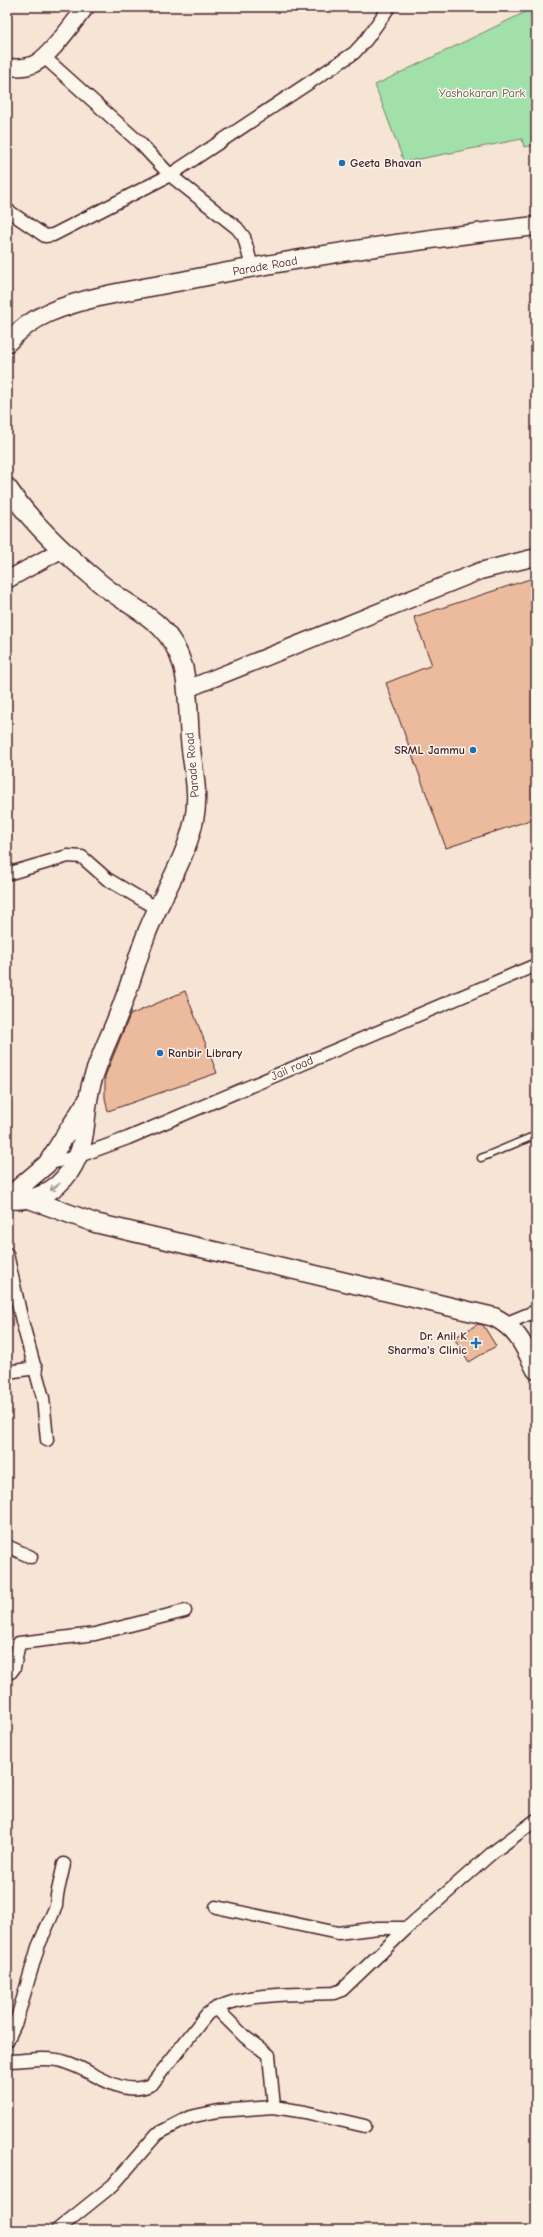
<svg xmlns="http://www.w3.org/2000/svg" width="543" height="2237" font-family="'Comic Neue',sans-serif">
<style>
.green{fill:#a1e0a9;stroke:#76806a}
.building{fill:#ecbb9d;stroke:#4a1f2b}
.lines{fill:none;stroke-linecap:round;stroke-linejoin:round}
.service-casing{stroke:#4a1f2b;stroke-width:9}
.minor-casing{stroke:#4a1f2b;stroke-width:15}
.tertiary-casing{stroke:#4a1f2b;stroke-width:19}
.secondary-casing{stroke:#4a1f2b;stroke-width:21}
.service{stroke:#fbf7ec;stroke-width:6}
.minor{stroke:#fbf7ec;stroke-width:12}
.tertiary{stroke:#fbf7ec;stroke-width:16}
.secondary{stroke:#fbf7ec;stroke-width:18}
.oneway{stroke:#ab9695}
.poi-dot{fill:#1f6fb2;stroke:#fbf7ec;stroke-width:1.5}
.labels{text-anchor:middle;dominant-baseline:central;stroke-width:3;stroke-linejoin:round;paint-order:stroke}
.park-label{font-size:12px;fill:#604f4a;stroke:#fbf7ec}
.poi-label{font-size:12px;font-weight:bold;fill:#4a1f2b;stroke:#fbf7ec;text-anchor:start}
.street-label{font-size:12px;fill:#4a1f2b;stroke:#fbf7ec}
</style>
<rect width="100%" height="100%" fill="#f6e5d4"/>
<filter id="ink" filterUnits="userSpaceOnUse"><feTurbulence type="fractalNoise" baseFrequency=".025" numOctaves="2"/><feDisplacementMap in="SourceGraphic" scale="8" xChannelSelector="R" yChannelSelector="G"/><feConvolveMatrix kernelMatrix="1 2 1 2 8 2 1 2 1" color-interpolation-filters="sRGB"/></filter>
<g filter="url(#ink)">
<path class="green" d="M536,7V145L524,147L522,139L404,162L375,85Z"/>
<path class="building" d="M536,577V818L446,848L386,683L432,665L414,617Z
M185,991L217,1073L108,1111L105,1098V1076L130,1015Z
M478,1324L483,1325L496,1346L469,1362L454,1338Z"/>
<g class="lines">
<defs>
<path id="service" d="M481,1158L536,1135"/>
<path id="minor" d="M44,57L139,142L170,175L237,228L244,237L252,267
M7,210L45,236L53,235L170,175L354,53L366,40L389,7
M7,874L68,856L82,857L107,879L158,909
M47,1164L79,1156L128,1138L536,965
M7,1254L22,1321L43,1398L47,1440
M507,1323L536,1311
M7,1372L36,1368
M7,1546L31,1557
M7,1673L11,1672L14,1668L19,1643L95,1634L185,1611
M216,1907L338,1933L378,1928H407
M216,2008L245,2037L269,2055L274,2107
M7,2041L16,2022L38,1947L56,1906L57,1895L64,1864
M7,2061C23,2061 41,2057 57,2060C89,2065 119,2101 152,2084L207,2014C239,1991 295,1995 334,1993L342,1990L407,1928L492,1853L536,1820
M57,2230L113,2185L157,2134L190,2117L218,2111L274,2107L305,2112L365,2126"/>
<path id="tertiary" d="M7,67C16,68 26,68 34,64C50,57 74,21 86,7
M7,580L61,550
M187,689L480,571L536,557"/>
<path id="secondary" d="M7,343C19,330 32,320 48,313C90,295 142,289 187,280C302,257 419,239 536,226
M7,487C32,524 66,555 100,583C134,612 168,617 183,666C189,689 188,715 190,739C192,765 200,794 194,820C185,862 161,896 146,935C138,956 132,979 124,1000C114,1029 99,1056 91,1085C83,1116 89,1142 70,1171C56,1192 32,1203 7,1199
M7,1198L47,1164L85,1104
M29,1199L95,1223L494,1317C518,1329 524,1346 536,1370"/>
</defs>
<use href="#service" class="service-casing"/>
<use href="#minor" class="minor-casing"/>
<use href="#tertiary" class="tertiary-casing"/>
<use href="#secondary" class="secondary-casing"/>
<use href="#service" class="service"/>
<use href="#minor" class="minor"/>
<use href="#tertiary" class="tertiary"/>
<use href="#secondary" class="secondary"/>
</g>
<defs><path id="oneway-shaft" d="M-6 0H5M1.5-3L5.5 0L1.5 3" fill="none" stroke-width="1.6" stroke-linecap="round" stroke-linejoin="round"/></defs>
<use class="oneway" href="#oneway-shaft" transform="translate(55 1187) rotate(143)"/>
</g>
<g class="poi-dot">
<circle cx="342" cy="163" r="4"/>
<circle cx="473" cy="750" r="4"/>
<circle cx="160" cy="1053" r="4"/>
<path d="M474 1337h4v4h4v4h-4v4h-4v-4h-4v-4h4z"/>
</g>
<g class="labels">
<g class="park-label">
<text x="482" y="93">Yashokaran Park</text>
</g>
<g class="poi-label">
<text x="350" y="163">Geeta Bhavan</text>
<text x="465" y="750" text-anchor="end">SRML Jammu</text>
<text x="168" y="1053">Ranbir Library</text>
<text x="467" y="1336" text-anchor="end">Dr. Anil K<tspan x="467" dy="14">Sharma's Clinic</tspan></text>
</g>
<g class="street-label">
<text transform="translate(265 266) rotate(-10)">Parade Road</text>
<text transform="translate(192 765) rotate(-95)">Parade Road</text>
<text transform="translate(292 1068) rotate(-23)">Jail road</text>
</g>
</g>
<rect width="543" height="2237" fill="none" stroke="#fbf7ec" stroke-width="24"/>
<rect x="12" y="12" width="519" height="2213" fill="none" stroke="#4a1f2b" stroke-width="1.5" filter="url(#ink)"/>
</svg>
